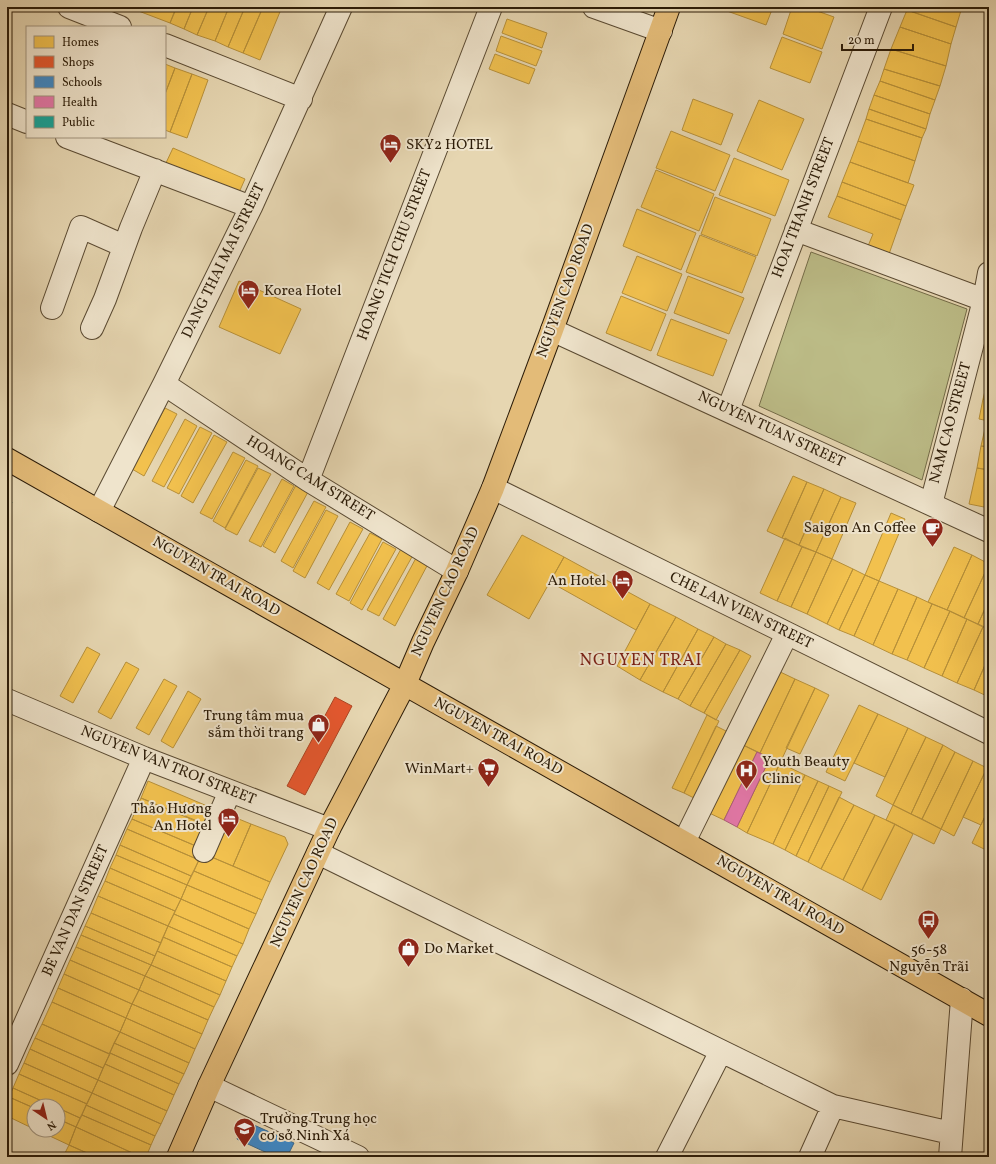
<svg xmlns="http://www.w3.org/2000/svg" width="996" height="1164" font-family="Vollkorn,serif">
<style>
.green{fill:#bcbc87;stroke:#746c48}
.homes{fill:#f2c14e;stroke:#b79039}
.shops{fill:#e4572e;stroke:#ad4523}
.schools{fill:#3f88c5;stroke:#39688c}
.health{fill:#e377a8;stroke:#ac5c78}
.public{fill:#17a398;stroke:#1d7a6d}
.lines{fill:none;stroke-linecap:round;stroke-linejoin:round}
.minor-casing{stroke:#5a4a32;stroke-width:24}
.major-casing{stroke:#2c1c08;stroke-width:24}
.minor{stroke:#efe4cc;stroke-width:22}
.major{stroke:#e3bb78;stroke-width:22}
.labels{text-anchor:middle;dominant-baseline:central;stroke-width:4;stroke-linejoin:round;paint-order:stroke}
.poi-label{font-size:15px;fill:#2c1c08;stroke:#efe4cc;text-anchor:start}
.street-label{font-size:15px;fill:#2c1c08;stroke:#efe4cc}
.quarter-label{font-size:17px;letter-spacing:1px;fill:#7a1f14;stroke:#efe4cc}
</style>
<rect width="100%" height="100%" fill="#e6d6b1"/>
<filter id="stains"><feTurbulence type="fractalNoise" baseFrequency=".005" numOctaves="4"/><feColorMatrix values="0 0 0 0 .2 0 0 0 0 .09 0 0 0 0 .02 0 0 0 .5 -.17"/></filter>
<radialGradient id="worn" r=".72"><stop offset=".6" stop-color="#630" stop-opacity="0"/><stop offset="1" stop-color="#630" stop-opacity=".3"/></radialGradient>
<path class="green" d="M811,252L967,309L922,480L759,406Z"/>
<path class="homes" d="M128,7H169L175,10L170,23Z
M177,7H193L184,29L170,23Z
M193,7H209L197,35L184,29Z
M209,7H229L215,41L197,35Z
M229,7H245L228,47L215,41Z
M245,7H263L243,53L228,47Z
M263,7H282L260,60L243,53Z
M728,7H773L766,25L727,11Z
M792,7H806L834,17L822,49L783,34Z
M908,7H962L956,27L907,10Z
M907,10L956,27L951,44L900,27Z
M507,19L547,33L542,48L502,33Z
M900,27L951,44L946,66L891,49Z
M501,36L542,51L536,66L496,51Z
M782,37L822,52L810,83L770,68Z
M891,49L946,66L940,86L884,69Z
M495,54L535,69L529,84L489,69Z
M165,64L175,68L165,94Z
M175,68L192,74L170,132L165,130V94Z
M884,69L940,86L935,100L880,81Z
M192,74L208,80L187,138L170,132Z
M880,81L935,100L930,114L874,95Z
M874,95L930,114L926,129L869,109Z
M693,99L733,114L721,145L682,130Z
M759,100L804,119L782,170L737,151Z
M869,109L926,129L922,138L866,119Z
M866,119L922,138L915,161L858,141Z
M671,131L730,155L715,191L656,168Z
M858,141L915,161L908,183L850,162Z
M173,148L245,179L237,197L165,165Z
M734,158L789,180L775,216L719,195Z
M850,162L914,185L906,206L842,182Z
M656,170L714,194L699,231L641,207Z
M842,182L906,206L901,220L837,196Z
M837,196L901,220L889,254L868,246L873,234L828,217Z
M715,197L771,219L757,256L701,234Z
M637,209L696,233L681,270L623,246Z
M700,235L756,257L742,293L686,272Z
M637,256L682,274L667,311L622,293Z
M688,276L744,298L729,334L674,313Z
M239,281L301,309L280,354L219,327Z
M621,296L666,314L651,351L606,333Z
M671,319L727,340L713,376L657,355Z
M988,379L989,380V400L983,399Z
M983,399L989,400V421L979,419Z
M165,408L177,414L144,476L132,469Z
M185,419L197,426L164,487L152,481Z
M987,420L989,421V447L981,446Z
M200,427L212,433L179,494L167,488Z
M214,435L227,442L193,503L181,496Z
M981,446L989,447V470L977,468Z
M233,452L245,458L212,519L200,513Z
M246,460L258,466L225,528L213,521Z
M258,468L271,474L237,535L225,529Z
M977,468L989,470V508L969,504Z
M793,476L807,482L782,538L767,531Z
M282,479L294,486L261,547L249,541Z
M807,482L824,489L799,545L782,538Z
M296,485L308,492L275,553L263,546Z
M824,489L841,497L816,552L799,545Z
M841,497L856,503L832,559L816,552Z
M314,501L326,507L293,568L281,561Z
M326,510L338,516L305,578L293,571Z
M891,513L905,519L879,581L865,575Z
M350,522L363,529L329,590L317,583Z
M370,533L382,539L349,601L336,594Z
M522,535L564,557L529,619L487,595Z
M785,538L802,547L777,601L760,593Z
M383,542L396,549L362,610L350,603Z
M802,547L816,552L791,607L777,601Z
M954,547L972,555L947,610L928,602Z
M401,549L413,555L379,616L367,610Z
M816,552L832,559L807,614L791,607Z
M972,555L989,564L964,618L947,610Z
M564,557L650,604L636,630L550,582Z
M416,558L428,564L395,626L383,619Z
M832,559L853,569L827,624L807,614Z
M989,564V600L978,624L964,618Z
M853,569L865,575L839,630L827,624Z
M865,575L879,581L854,636L839,630Z
M879,581L898,589L873,645L854,636Z
M898,589L917,597L892,654L873,645Z
M917,597L932,604L907,660L892,654Z
M989,600V629L978,624Z
M650,604L676,617L640,680L617,666Z
M932,604L950,611L924,668L907,660Z
M950,611L967,619L942,676L924,668Z
M676,617L698,629L663,692L640,680Z
M967,619L983,627L957,683L942,676Z
M983,627L989,629V656L974,690L957,683Z
M698,629L714,637L678,699L663,692Z
M714,637L726,644L690,706L678,699Z
M726,644L740,650L704,713L690,706Z
M87,647L100,654L73,703L60,696Z
M740,650L751,656L716,720L704,713Z
M989,656V697L974,690Z
M126,662L139,669L111,719L98,712Z
M774,669L795,679L760,753L739,743Z
M164,679L177,686L149,735L136,728Z
M795,679L815,688L780,763L760,753Z
M815,688L829,695L800,754L786,748Z
M188,691L201,699L173,748L161,741Z
M859,705L878,714L845,781L826,772Z
M878,714L908,728L885,777L854,763Z
M707,715L719,721L684,793L672,788Z
M716,726L732,734L700,801L684,793Z
M908,728L926,737L893,805L876,796Z
M926,737L943,745L911,814L893,805Z
M739,743L757,752L724,820L705,811Z
M943,745L955,752L922,819L911,814Z
M955,752L973,761L941,829L922,819Z
M770,758L780,763L747,833L737,827Z
M973,761L987,768L954,836L941,829Z
M780,763L805,775L773,844L747,833Z
M987,768L989,769V808L981,825L963,817Z
M805,775L818,781L785,850L773,844Z
M148,781L219,811L212,827L141,798Z
M818,781L829,786L796,856L785,850Z
M829,786L842,792L808,862L796,856Z
M839,797L854,805L821,869L808,862Z
M141,798L212,828L203,849L132,819Z
M854,805L875,815L843,880L821,869Z
M893,805L941,829L934,844L886,820Z
M989,808V849L988,851L972,843Z
M219,811L251,824L233,866L202,853Z
M875,815L895,824L862,890L843,880Z
M132,819L203,849L199,860L127,829Z
M251,824L285,837L288,844L270,882L233,866Z
M895,824L913,834L881,900L862,890Z
M127,829L199,860L191,876L120,845Z
M120,845L191,876L187,885L116,855Z
M202,853L270,882L262,900L194,871Z
M116,855L187,885L181,899L110,868Z
M110,868L181,899L175,911L105,881Z
M194,871L262,900L256,914L187,885Z
M105,881L175,911L168,926L98,896Z
M187,885L256,914L249,929L181,899Z
M98,896L168,926L161,943L91,913Z
M181,899L249,929L243,944L174,914Z
M91,913L161,943L155,956L85,926Z
M174,914L243,944L237,956L168,926Z
M85,926L155,956L151,965L81,935Z
M168,926L237,956L232,967L163,937Z
M81,935L151,965L145,976L76,947Z
M163,937L232,967L226,981L157,951Z
M76,947L145,976L139,990L70,960Z
M157,951L226,981L220,995L151,965Z
M70,960L139,990L132,1004L64,974Z
M151,965L220,995L214,1007L145,976Z
M64,974L132,1004L126,1018L58,988Z
M145,976L214,1007L208,1020L139,990Z
M58,988L126,1018L120,1032L52,1002Z
M139,990L208,1020L202,1034L132,1004Z
M52,1002L120,1032L109,1054L42,1024Z
M132,1004L202,1034L195,1049L126,1018Z
M126,1018L195,1049L189,1063L120,1032Z
M42,1024L110,1054L103,1068L35,1038Z
M120,1032L189,1063L184,1074L114,1043Z
M35,1038L103,1068L98,1080L30,1049Z
M114,1043L184,1074L179,1084L110,1053Z
M30,1049L98,1080L92,1093L24,1063Z
M110,1053L179,1084L174,1095L105,1064Z
M24,1063L92,1093L87,1104L19,1074Z
M105,1064L174,1095L167,1111L98,1080Z
M19,1074L87,1104L80,1118L58,1108V1106H53L13,1088Z
M98,1080L167,1111L161,1124L92,1093Z
M13,1088L53,1106H34V1108L9,1097Z
M92,1093L161,1124L155,1136L86,1105Z
M9,1097L34,1108V1129L7,1116V1101Z
M86,1105L155,1136L151,1145L82,1115Z
M58,1108L80,1118L76,1127L58,1119Z
M82,1115L151,1145L146,1157H141L76,1127Z
M58,1119L76,1127L69,1145L37,1130H58Z
M76,1127L141,1157H96L69,1145Z
M69,1145L96,1157H63Z"/>
<path class="shops" d="M335,697L352,706L305,795L287,786Z"/>
<path class="schools" d="M245,1121L294,1143L287,1157H276L237,1139Z"/>
<path class="health" d="M757,752L770,758L737,827L724,820Z"/>
<path class="public" d="M7,500L12,502L7,512Z"/>
<g class="lines">
<defs>
<path id="minor" d="M69,7L120,27
M594,7L661,31
M165,45L301,99
M7,114L27,122
M67,137L251,207
M796,230L984,300
M52,308L81,227L124,246
M92,328L105,299L131,228L155,170
M552,330L989,531
M164,384L308,480L457,571
M728,410L881,7
M308,480L491,7
M493,488L989,733
M931,504L984,300L989,273
M99,511L164,384L251,207L341,7
M7,700L144,758L329,829
M684,842L787,634
M204,851L230,791
M318,853L833,1106L951,1133
M7,1064L144,758
M209,1086L358,1157
M667,1157L721,1051
M810,1157L833,1106
M950,1157L962,999"/>
<path id="major" d="M7,459L989,1015
M178,1157L209,1086L329,829L405,684L423,642L457,571L493,488L552,330L669,7"/>
</defs>
<use href="#minor" class="minor-casing"/>
<use href="#major" class="major-casing"/>
<use href="#minor" class="minor"/>
<use href="#major" class="major"/>
</g>
<defs>
<symbol id="hotel-pin" viewBox="-11 -11 22 30"><path d="M0 17L-7.5 6A9.5 9.5 0 1 1 7.5 6Z" fill="#8f2418" stroke="#efe4cc"/><path d="M-6-4.5h1.5V1H6V5H4.5V3h-9V5H-6ZM-4 0a1.8 1.8 0 1 1 3.6 0ZM.5 0V-2.5h3Q6-2.5 6 0Z" fill="#fff"/></symbol>
<symbol id="cafe-pin" viewBox="-11 -11 22 30"><path d="M0 17L-7.5 6A9.5 9.5 0 1 1 7.5 6Z" fill="#8f2418" stroke="#efe4cc"/><path d="M-5.5-4.5H6V0H3Q3 3.5 0 3.5H-2.5Q-5.5 3.5-5.5 0ZM3-3.2v2h1.7v-2ZM-6 4.5H4V6H-6Z" fill="#fff"/></symbol>
<symbol id="shop-pin" viewBox="-11 -11 22 30"><path d="M0 17L-7.5 6A9.5 9.5 0 1 1 7.5 6Z" fill="#8f2418" stroke="#efe4cc"/><path d="M-5-2.5h2.3a2.7 3.5 0 0 1 5.4 0H5L5.5 6h-11ZM-1.5-2.5h3a1.5 2.3 0 0 0-3 0Z" fill="#fff"/></symbol>
<symbol id="supermarket-pin" viewBox="-11 -11 22 30"><path d="M0 17L-7.5 6A9.5 9.5 0 1 1 7.5 6Z" fill="#8f2418" stroke="#efe4cc"/><path d="M-6-5.5h2.5l.6 2H6L4.5 2H-2.5L-4.4-4H-6ZM-1.5 3.2a1.3 1.3 0 1 0 .1 0ZM3 3.2a1.3 1.3 0 1 0 .1 0Z" fill="#fff"/></symbol>
<symbol id="hospital-pin" viewBox="-11 -11 22 30"><path d="M0 17L-7.5 6A9.5 9.5 0 1 1 7.5 6Z" fill="#8f2418" stroke="#efe4cc"/><path d="M-5-5h3v3.5h4V-5h3V5h-3V1.5h-4V5h-3Z" fill="#fff"/></symbol>
<symbol id="bus-pin" viewBox="-11 -11 22 30"><path d="M0 17L-7.5 6A9.5 9.5 0 1 1 7.5 6Z" fill="#8f2418" stroke="#efe4cc"/><path d="M-5-6H5V4H4V6H2V4H-2V6H-4V4H-5ZM-3.5-4V0h7V-4ZM-3.5 1.2v1.5H-2V1.2ZM2 1.2v1.5H3.5V1.2Z" fill="#fff"/></symbol>
<symbol id="school-pin" viewBox="-11 -11 22 30"><path d="M0 17L-7.5 6A9.5 9.5 0 1 1 7.5 6Z" fill="#8f2418" stroke="#efe4cc"/><path d="M0-5L7-2L0 1L-7-2ZM-4 1L0 2.5L4 1V4Q0 6-4 4Z" fill="#fff"/></symbol>
</defs>
<g fill-rule="evenodd">
<use href="#hotel-pin" x="378" y="132" width="25" height="34"/>
<use href="#hotel-pin" x="236" y="278" width="25" height="34"/>
<use href="#cafe-pin" x="920" y="516" width="25" height="34"/>
<use href="#hotel-pin" x="610" y="568" width="25" height="34"/>
<use href="#shop-pin" x="306" y="712" width="25" height="34"/>
<use href="#supermarket-pin" x="476" y="756" width="25" height="34"/>
<use href="#hospital-pin" x="734" y="758" width="25" height="34"/>
<use href="#hotel-pin" x="216" y="806" width="25" height="34"/>
<use href="#bus-pin" x="916" y="908" width="25" height="34"/>
<use href="#shop-pin" x="396" y="936" width="25" height="34"/>
<use href="#school-pin" x="232" y="1116" width="25" height="34"/>
</g>
<g class="labels">
<g class="poi-label">
<text x="406" y="145">SKY2 HOTEL</text>
<text x="264" y="291">Korea Hotel</text>
<text x="916" y="528" text-anchor="end">Saigon An Coffee</text>
<text x="606" y="581" text-anchor="end">An Hotel</text>
<text x="304" y="716" text-anchor="end">Trung tâm mua<tspan x="304" dy="17">sắm thời trang</tspan></text>
<text x="762" y="762">Youth Beauty<tspan x="762" dy="17">Clinic</tspan></text>
<text x="474" y="769" text-anchor="end">WinMart+</text>
<text x="212" y="809" text-anchor="end">Thảo Hương<tspan x="212" dy="17">An Hotel</tspan></text>
<text x="424" y="949">Do Market</text>
<text x="929" y="950" text-anchor="middle">56-58<tspan x="929" dy="17">Nguyễn Trãi</tspan></text>
<text x="260" y="1119">Trường Trung học<tspan x="260" dy="17">cơ sở Ninh Xá</tspan></text>
</g>
<g class="street-label">
<text transform="translate(804 208) rotate(-69)">HOAI THANH STREET</text>
<text transform="translate(395 255) rotate(-69)">HOANG TICH CHU STREET</text>
<text transform="translate(224 261) rotate(-64)">DANG THAI MAI STREET</text>
<text transform="translate(566 291) rotate(-70)">NGUYEN CAO ROAD</text>
<text transform="translate(951 423) rotate(-75)">NAM CAO STREET</text>
<text transform="translate(771 430) rotate(25)">NGUYEN TUAN STREET</text>
<text transform="translate(310 479) rotate(32)">HOANG CAM STREET</text>
<text transform="translate(216 577) rotate(30)">NGUYEN TRAI ROAD</text>
<text transform="translate(446 592) rotate(-65)">NGUYEN CAO ROAD</text>
<text transform="translate(741 611) rotate(26)">CHE LAN VIEN STREET</text>
<text transform="translate(498 737) rotate(29)">NGUYEN TRAI ROAD</text>
<text transform="translate(168 766) rotate(22)">NGUYEN VAN TROI STREET</text>
<text transform="translate(305 883) rotate(-65)">NGUYEN CAO ROAD</text>
<text transform="translate(780 896) rotate(30)">NGUYEN TRAI ROAD</text>
<text transform="translate(76 911) rotate(-66)">BE VAN DAN STREET</text>
</g>
<g class="quarter-label">
<text x="641" y="660">NGUYEN TRAI</text>
</g>
</g>
<rect width="996" height="1164" fill="none" stroke="#e6d6b1" stroke-width="24"/>
<rect x="8" y="8" width="980" height="1148" fill="none" stroke="#2c1c08" stroke-width="2"/>
<rect x="12" y="12" width="972" height="1140" fill="none" stroke="#2c1c08"/>
<rect x="26" y="26" width="140" height="112" fill="#efe4cc" stroke="#a1947e"/>
<rect x="34" y="36" width="20" height="12" fill="#f2c14e" stroke="#a1947e"/>
<text x="62" y="46" font-size="12" fill="#2c1c08">Homes</text>
<rect x="34" y="56" width="20" height="12" fill="#e4572e" stroke="#a1947e"/>
<text x="62" y="66" font-size="12" fill="#2c1c08">Shops</text>
<rect x="34" y="76" width="20" height="12" fill="#3f88c5" stroke="#a1947e"/>
<text x="62" y="86" font-size="12" fill="#2c1c08">Schools</text>
<rect x="34" y="96" width="20" height="12" fill="#e377a8" stroke="#a1947e"/>
<text x="62" y="106" font-size="12" fill="#2c1c08">Health</text>
<rect x="34" y="116" width="20" height="12" fill="#17a398" stroke="#a1947e"/>
<text x="62" y="126" font-size="12" fill="#2c1c08">Public</text>
<g transform="translate(46 1118) rotate(145)"><circle r="19" fill="#efe4cc" stroke="#a1947e"/>
<path d="M0-3L7 15L0 10L-7 15Z" fill="#8f2418"/>
<text y="-6" font-size="11" font-weight="bold" text-anchor="middle" fill="#2c1c08">N</text>
</g>
<path d="M842 44v6h71v-6" fill="none" stroke="#2c1c08" stroke-width="2"/>
<text x="848" y="44" font-size="12" fill="#2c1c08" stroke="#efe4cc" stroke-width="3" paint-order="stroke">20 m</text>
<rect width="100%" height="100%" filter="url(#stains)"/>
<rect width="100%" height="100%" fill="url(#worn)"/>
</svg>
